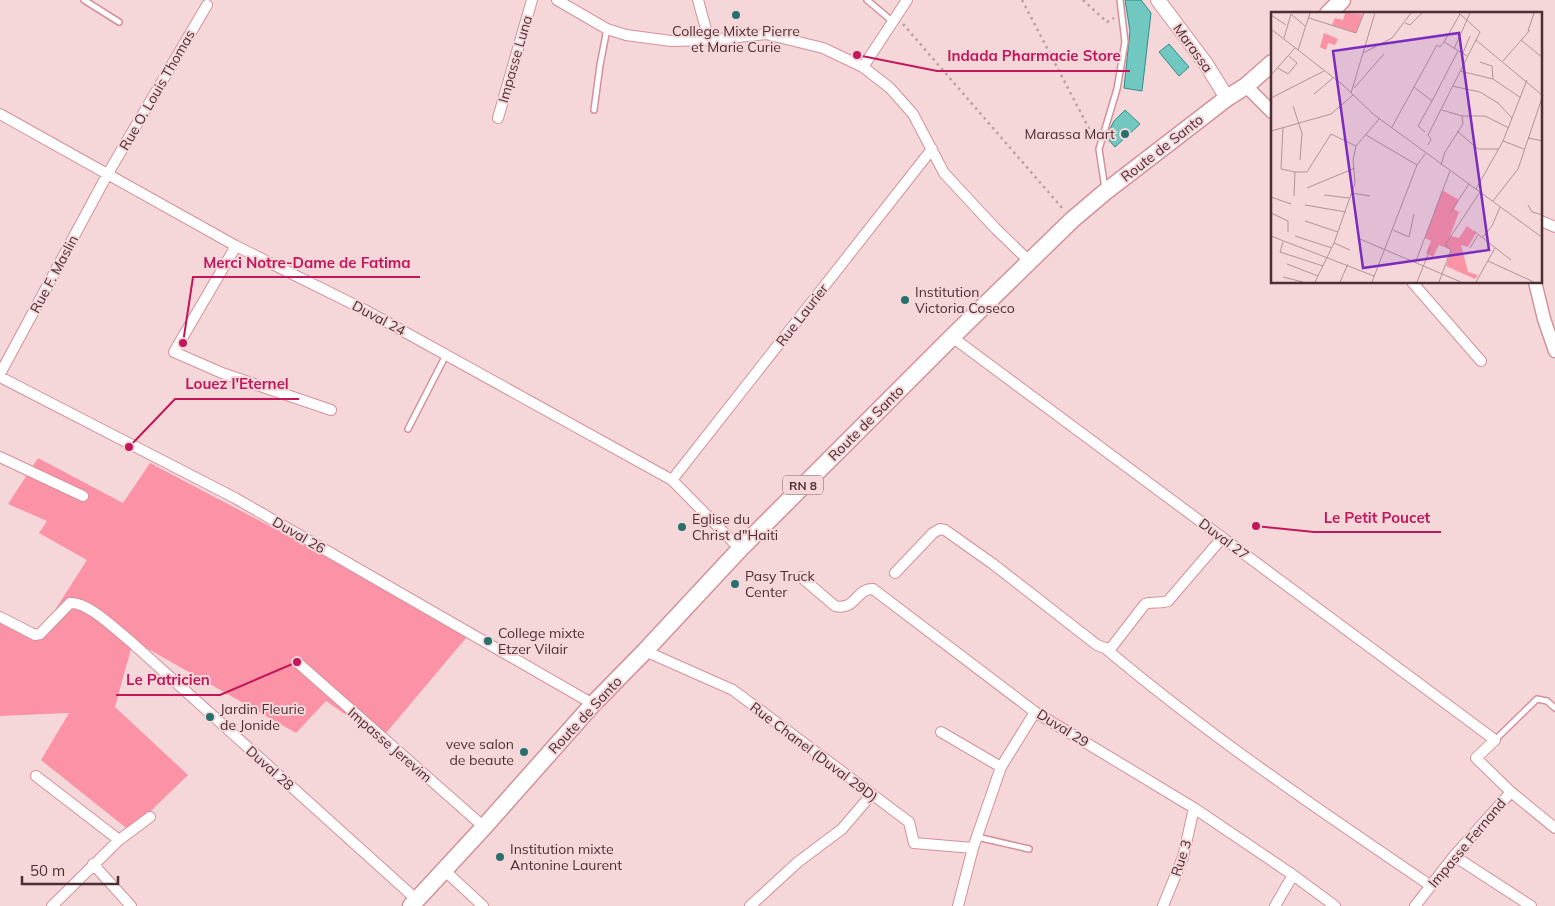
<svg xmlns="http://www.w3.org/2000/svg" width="1555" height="906" font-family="Mulish,sans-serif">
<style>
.green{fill:#fc92a5}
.building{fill:#70c8c1;stroke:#318d88}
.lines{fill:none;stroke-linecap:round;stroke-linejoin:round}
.service-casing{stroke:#d5909b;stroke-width:8}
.minor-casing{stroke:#d5909b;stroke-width:12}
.tertiary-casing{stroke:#d5909b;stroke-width:15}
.secondary-casing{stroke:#d5909b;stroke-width:16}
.primary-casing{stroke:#d5909b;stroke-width:19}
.path{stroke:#bb9ea1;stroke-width:2.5;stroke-dasharray:2.5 4;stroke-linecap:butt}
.service{stroke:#fff;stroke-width:5}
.minor{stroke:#fff;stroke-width:10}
.tertiary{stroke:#fff;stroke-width:12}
.secondary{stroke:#fff;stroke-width:14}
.primary{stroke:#fff;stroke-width:16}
.poi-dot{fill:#27706c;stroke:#f5d7da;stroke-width:2}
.labels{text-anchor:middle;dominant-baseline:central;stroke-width:4;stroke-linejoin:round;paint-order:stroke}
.shield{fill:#f5d7da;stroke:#7f6166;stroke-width:1}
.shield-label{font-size:12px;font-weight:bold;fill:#4c2f34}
.poi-label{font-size:14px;fill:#4c2f34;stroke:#f5d7da;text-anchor:start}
.street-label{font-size:14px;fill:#4c2f34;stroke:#f5d7da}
.inset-road{fill:none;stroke:#b19498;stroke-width:1}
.view{fill:#7b2cbf;fill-opacity:0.15;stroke:#7b2cbf;stroke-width:2.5}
.inset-edge{fill:none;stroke:#4c2f34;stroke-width:2.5}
.leader{fill:none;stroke:#c2185b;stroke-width:2}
.callout-dot{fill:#c2185b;stroke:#f5d7da;stroke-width:2}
.callout-label{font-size:15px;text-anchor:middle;font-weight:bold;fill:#c2185b;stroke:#f5d7da;stroke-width:4;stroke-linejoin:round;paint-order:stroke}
</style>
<rect width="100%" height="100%" fill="#f5d7da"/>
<path class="green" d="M38,458L123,503L150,463L471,632L381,739L326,701L296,733L136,642L131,649L115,707L188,775L130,831L41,760L69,713L0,716V622L29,638L48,621L87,560L39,533L47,521L8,504Z"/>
<path class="building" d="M1125,0H1141L1151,13L1142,91L1124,88L1130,31Z
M1169,44L1189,67L1179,76L1159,52Z
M1125,110L1140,124L1115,147L1106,137L1114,121Z"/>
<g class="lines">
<defs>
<path id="service" d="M84,0L119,22
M867,0L892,21
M594,110L600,65L607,29
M1105,189L1099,149L1117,89L1125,42L1120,0
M408,429L446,355
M1495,740L1537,699L1547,701L1555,708
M977,837L1029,849"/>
<path id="minor" d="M557,0L607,29L626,35L671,41L709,40L766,34L823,48L863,67L890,88L913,114L944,173L995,228L1030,262
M698,0L709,40
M863,67L907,0
M0,114L236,246L365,310L672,480L740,549
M498,118L532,0
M1541,221L1555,227
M236,246L174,352L222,373L331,410
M1412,282L1481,361
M952,337L1495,740L1476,758L1511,792L1454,856L1415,906
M0,374L107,175L207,5
M0,377L235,498L593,704
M0,457L83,496
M672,480L932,149
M895,573L933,533L940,529L945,530L993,564L1097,645L1105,648H1111L1145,604C1153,601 1160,604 1168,601L1222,538
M801,577L835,606C856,611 856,588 873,589L1035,712L1194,808L1293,875L1335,906
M0,617L35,635L40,634L70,603C87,601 116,630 129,640L417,900
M1105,648C1208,735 1319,810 1431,886
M645,651L733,690L909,822L914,843L973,848
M297,662L484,827
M941,732L1001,767
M36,776L119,840
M1511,792L1555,828
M1454,856L1531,906
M93,864L131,906
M444,870L483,906
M52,906L119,840L150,817
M750,906L798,862L842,829L871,795
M958,906L973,848L1001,767L1035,712
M1163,906L1183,857L1194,808
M1275,906L1293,875"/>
<path id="tertiary" d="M1246,86L1272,112
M1535,282L1544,319L1555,351"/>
<path id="secondary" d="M1158,0L1206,64L1227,98"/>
<path id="primary" d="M1328,14L1342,0
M411,906L484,827L593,704L645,651L740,549L952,337L1072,220L1105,192L1227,98L1246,86L1272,63"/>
</defs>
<use href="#service" class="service-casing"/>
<use href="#minor" class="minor-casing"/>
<use href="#tertiary" class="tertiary-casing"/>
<use href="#secondary" class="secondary-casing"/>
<use href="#primary" class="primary-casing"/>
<path class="path" d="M1022,0L1094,138
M1083,0L1107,22L1114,18
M903,24L1063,209"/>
<use href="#service" class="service"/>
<use href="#minor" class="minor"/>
<use href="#tertiary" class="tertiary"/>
<use href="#secondary" class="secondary"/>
<use href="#primary" class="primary"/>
</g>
<g class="poi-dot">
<circle cx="736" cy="15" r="5"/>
<circle cx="1125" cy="134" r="5"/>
<circle cx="905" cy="300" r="5"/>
<circle cx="682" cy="527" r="5"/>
<circle cx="735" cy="584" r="5"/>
<circle cx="488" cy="641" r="5"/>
<circle cx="210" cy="717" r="5"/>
<circle cx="524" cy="752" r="5"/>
<circle cx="500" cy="857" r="5"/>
</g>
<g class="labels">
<rect class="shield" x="783" y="475.5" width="40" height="19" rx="4"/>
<g class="shield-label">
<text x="803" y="485">RN 8</text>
</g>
<g class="poi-label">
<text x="736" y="31" text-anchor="middle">College Mixte Pierre<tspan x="736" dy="16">et Marie Curie</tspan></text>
<text x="1115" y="134" text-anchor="end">Marassa Mart</text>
<text x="915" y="292">Institution<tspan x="915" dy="16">Victoria Coseco</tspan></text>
<text x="692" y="519">Eglise du<tspan x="692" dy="16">Christ d"Haiti</tspan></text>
<text x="745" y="576">Pasy Truck<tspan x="745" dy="16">Center</tspan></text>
<text x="498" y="633">College mixte<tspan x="498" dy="16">Etzer Vilair</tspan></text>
<text x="220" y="709">Jardin Fleurie<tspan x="220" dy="16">de Jonide</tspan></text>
<text x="514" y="744" text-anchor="end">veve salon<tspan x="514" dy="16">de beaute</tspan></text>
<text x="510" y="849">Institution mixte<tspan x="510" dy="16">Antonine Laurent</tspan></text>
</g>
<g class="street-label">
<text transform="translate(1193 48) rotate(54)">Marassa</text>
<text transform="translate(515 59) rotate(-74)">Impasse Luna</text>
<text transform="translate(157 90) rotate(-60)">Rue O. Louis Thomas</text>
<text transform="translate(1162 148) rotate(-38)">Route de Santo</text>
<text transform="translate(54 274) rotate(-62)">Rue F. Maslin</text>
<text transform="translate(802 315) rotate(-52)">Rue Laurier</text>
<text transform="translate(379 318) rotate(28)">Duval 24</text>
<text transform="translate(866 423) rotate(-45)">Route de Santo</text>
<text transform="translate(299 535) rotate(30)">Duval 26</text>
<text transform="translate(1224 539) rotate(37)">Duval 27</text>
<text transform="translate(585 715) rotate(-47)">Route de Santo</text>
<text transform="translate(1063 728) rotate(32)">Duval 29</text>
<text transform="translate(390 745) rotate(41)">Impasse Jerevim</text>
<text transform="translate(814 752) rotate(37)">Rue Chanel (Duval 29D)</text>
<text transform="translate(270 768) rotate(42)">Duval 28</text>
<text transform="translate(1467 843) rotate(-50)">Impasse Fernand</text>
<text transform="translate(1181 858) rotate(-72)">Rue 3</text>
</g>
</g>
<g transform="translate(1271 12)">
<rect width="271" height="271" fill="#f5d7da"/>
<path d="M74,1L92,2L85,21L61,13L64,6L72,8ZM53,21L67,27L64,33L57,31L55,38L49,35ZM171,178L188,188L183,197L188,200L179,224L188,226L196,214L205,221L197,235L190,233L197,260L207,263L204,267L175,254L180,239L178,237L168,233L162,245L155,241L160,229L154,226Z" fill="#fc92a5"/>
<path class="inset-road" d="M20,2L34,14M0,3L15,13M38,6L85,21L93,1M134,11L139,13L151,1M0,17L72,73L102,102L272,226M257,19L263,1M13,26L20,2M205,28L271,83M250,28L272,46M173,30L189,2M183,37L199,1M27,38L39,1M92,41L121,26L140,1M192,41L199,24M232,49L259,18M209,50L221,54L222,67M7,56L17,62L26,51L18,44M189,59L222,67L250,86M0,63L24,36M181,74L209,80L227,91L241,106M143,75L161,89L147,114L154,120M83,76L113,42M80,81L104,1M43,82L62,66M0,86L53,59M161,89L187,39M22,94L31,121L29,148M171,98L191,104H214L238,116M121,115L166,33L169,35L173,30L196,44M12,116L10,157L24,160L23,184M0,119L60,102L82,83M186,119L207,137H228M95,123L146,153M257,126L272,129M232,129L253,137M157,133L160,127L157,123L209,20L188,1M170,153L174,140L192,112L191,104M24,160H36L60,122L85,134M36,176L84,156M205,177L232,129L256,68M80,181L99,184M53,183L78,186M0,185L20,192M222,189L247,157L272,83M34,193L75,200M257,193L261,200L272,203M0,201L17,209V220M179,201L198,172M34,209L67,220M122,218L138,225L143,202M203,219L240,248M0,224L103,264M24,224L61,236M211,226L221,214L229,195M89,227L190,270M12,230L9,240L52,254M63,231L79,238M199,236L207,223M145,249L179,159M217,249L263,270M16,252L47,264M12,265L32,270M44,270L63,231L84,171L82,148L85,134L108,107M69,270L77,252M101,270L146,153L154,142M146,270L160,235M168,270L180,238L175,234L176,230L209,180M205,270L224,236"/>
<path class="view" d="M188,21L218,238L92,256L62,39Z"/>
<rect width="271" height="271" class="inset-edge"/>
</g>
<path class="leader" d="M857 55L937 71H1130M183 343L193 277H420M129 447L175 399H299M1256 526L1314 532H1441M297 662L220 695H116"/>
<g class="callout-dot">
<circle cx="857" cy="55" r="5"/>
<circle cx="183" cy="343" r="5"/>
<circle cx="129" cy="447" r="5"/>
<circle cx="1256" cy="526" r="5"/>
<circle cx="297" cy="662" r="5"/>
</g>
<g class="callout-label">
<text x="1034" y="61">Indada Pharmacie Store</text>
<text x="307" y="268">Merci Notre-Dame de Fatima</text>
<text x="237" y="389">Louez l'Eternel</text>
<text x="1377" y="523">Le Petit Poucet</text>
<text x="168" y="685">Le Patricien</text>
</g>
<path d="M22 876v8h96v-8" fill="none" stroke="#4c2f34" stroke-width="2.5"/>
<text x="30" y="876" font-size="15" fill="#4c2f34" stroke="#f5d7da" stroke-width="4" paint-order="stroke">50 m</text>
</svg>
